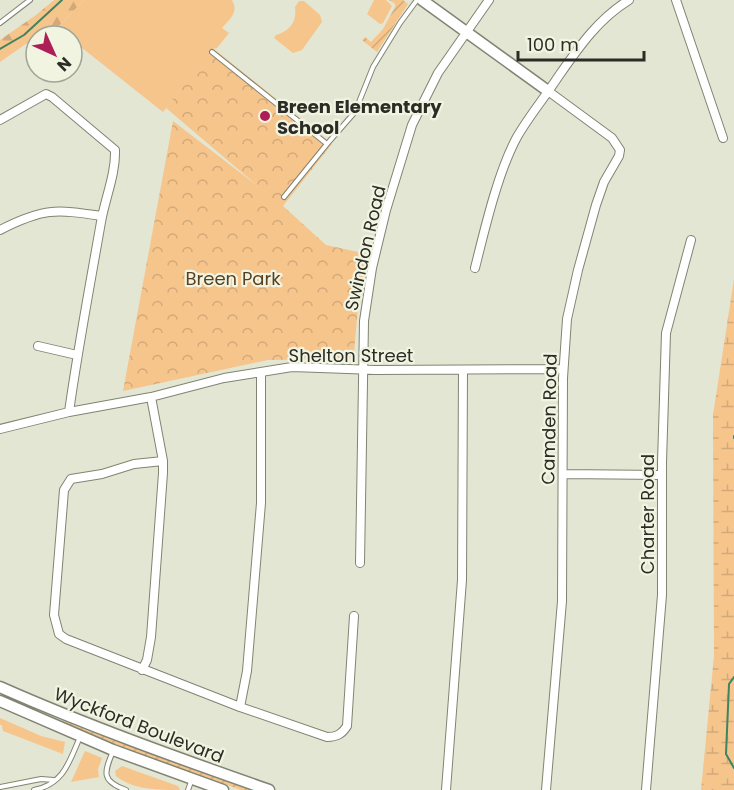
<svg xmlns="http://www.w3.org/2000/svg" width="734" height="790" font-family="Poppins,sans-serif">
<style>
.grass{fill:#f6c58c}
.forest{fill:url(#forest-firs)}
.wetland{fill:url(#wetland-marsh)}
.park{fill:url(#park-crowns)}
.garden{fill:url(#garden-furrows)}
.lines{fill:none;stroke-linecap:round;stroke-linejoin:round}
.stream{stroke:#3f8360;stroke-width:2}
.lane-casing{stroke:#818473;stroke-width:6}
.street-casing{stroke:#818473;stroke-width:10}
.secondary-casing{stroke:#818473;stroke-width:13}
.lane{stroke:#fff;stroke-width:4}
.street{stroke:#fff;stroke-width:8}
.secondary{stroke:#fff;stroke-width:10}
.poi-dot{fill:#ad1e57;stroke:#f0f4e1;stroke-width:2}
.labels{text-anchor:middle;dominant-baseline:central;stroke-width:4.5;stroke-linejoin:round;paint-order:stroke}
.poi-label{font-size:18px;font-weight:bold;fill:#2b2c25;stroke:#f0f4e1;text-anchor:start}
.street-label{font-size:18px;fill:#2b2c25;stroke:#f0f4e1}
.park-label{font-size:18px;fill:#583f20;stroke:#f0f4e1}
</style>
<defs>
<pattern id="forest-firs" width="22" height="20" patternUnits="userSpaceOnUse" patternTransform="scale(1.5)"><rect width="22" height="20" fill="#f6c58c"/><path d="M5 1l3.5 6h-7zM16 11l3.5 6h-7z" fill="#d3a979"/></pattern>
<pattern id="wetland-marsh" width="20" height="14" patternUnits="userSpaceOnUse" patternTransform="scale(1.5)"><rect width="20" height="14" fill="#f6c58c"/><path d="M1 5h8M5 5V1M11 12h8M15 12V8" fill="none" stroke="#d3a979"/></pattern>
<pattern id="park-crowns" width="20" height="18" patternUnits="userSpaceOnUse" patternTransform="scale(1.5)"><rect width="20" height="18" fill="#f6c58c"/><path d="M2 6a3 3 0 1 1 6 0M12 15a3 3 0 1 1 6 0" fill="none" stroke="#d3a979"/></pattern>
<pattern id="garden-furrows" width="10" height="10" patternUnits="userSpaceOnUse" patternTransform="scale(1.5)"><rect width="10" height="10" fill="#f6c58c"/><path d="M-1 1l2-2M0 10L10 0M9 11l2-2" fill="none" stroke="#d3a979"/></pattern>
</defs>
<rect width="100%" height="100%" fill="#e3e6d3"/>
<path class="grass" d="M84,0H232C239,12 230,19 222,28L229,33L217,48L213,49L163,112L72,40V36H67L57,28Z
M374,0H386L392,6L383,23L380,24L367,14Z
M299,1H304L320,15L322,22L302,50L293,53L274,38L276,35C290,31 297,22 295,7Z
M0,718L41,736L65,742L63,754L3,731L2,725H0Z
M85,751L102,758L98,769L99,777L71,782Z
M122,766L178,786L180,790C158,790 133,790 116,776L115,771Z"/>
<path class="forest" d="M54,0H84L52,33L49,28L0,62V40L36,15Z"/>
<path class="wetland" d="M734,279V790H701L714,656L713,415Z"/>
<path class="park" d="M213,48L332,144L283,206L326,245L367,254L358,307L354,353L349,359L268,360L123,391L173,121L259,187L166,108Z"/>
<path class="garden" d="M389,0H403L408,4L377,52L362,40L365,37L371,42L383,29L395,7V4Z
M63,720L75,723L257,790H241L127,749L62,722Z"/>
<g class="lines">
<path class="stream" d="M0,49L24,35L62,0
M734,436V438
M734,677L729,684L726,754L734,768"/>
<defs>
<path id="lane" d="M0,23L30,0
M212,52L327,144L355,112L373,67L400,23L417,0
M284,197L327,144
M113,751C104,773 101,781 126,790
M0,787L41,779L54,780
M34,790C64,784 69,762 80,737
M188,790L192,779"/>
<path id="street" d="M676,0L723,138
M0,120L46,94L52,97L115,150C116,173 105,199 101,222C90,285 78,348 69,412
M0,230C43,208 55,209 102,216
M475,268C485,228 498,172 517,137C529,116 545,97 558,77C579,47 598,19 629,0
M38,346L77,355
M0,429L69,412L151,397L224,378L292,367L375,370L563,369
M163,461L134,464L102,474L71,479L64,490L54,615L59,634L66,639L240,707L327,737C337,737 342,734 347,726L354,616
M564,474L662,475
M360,563L364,321L372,268L386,210L412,125L438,73L489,0
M142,670L147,660L151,637L163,473V461L151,397
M240,707L247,671L261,503V372
M446,790L462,580L463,370
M546,790L562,601L563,378L567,319L578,270L596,205L604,182L619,156L620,150L612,138L548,91
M646,790L662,595V462L666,333L691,240"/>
<path id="secondary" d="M422,0L548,91
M0,687C88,726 178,758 269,790
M0,701L113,750L223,790"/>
</defs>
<use href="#lane" class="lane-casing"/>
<use href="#street" class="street-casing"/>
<use href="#secondary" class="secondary-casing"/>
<use href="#lane" class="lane"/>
<use href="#street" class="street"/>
<use href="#secondary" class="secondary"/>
</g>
<circle class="poi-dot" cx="265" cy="116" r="6"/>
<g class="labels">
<g class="poi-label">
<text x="277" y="106">Breen Elementary<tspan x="277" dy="21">School</tspan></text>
</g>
<g class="street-label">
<text transform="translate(365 248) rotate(-77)">Swindon Road</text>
<text x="351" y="355">Shelton Street</text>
<text transform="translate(549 419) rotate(-89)">Camden Road</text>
<text transform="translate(647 514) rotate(-90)">Charter Road</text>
<text transform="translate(139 725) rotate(21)">Wyckford Boulevard</text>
</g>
<g class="park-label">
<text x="233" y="278">Breen Park</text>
</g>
</g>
<g transform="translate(54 54) rotate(135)"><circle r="28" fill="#f0f4e1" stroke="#a1a496" stroke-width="1.5"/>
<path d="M0-4.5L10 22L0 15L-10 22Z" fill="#ad1e57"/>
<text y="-9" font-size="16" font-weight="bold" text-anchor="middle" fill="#2b2c25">N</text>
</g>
<path d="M518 51v9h126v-9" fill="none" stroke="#2b2c25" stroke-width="3"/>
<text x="527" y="51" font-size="18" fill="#2b2c25" stroke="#f0f4e1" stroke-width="4.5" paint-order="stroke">100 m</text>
</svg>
